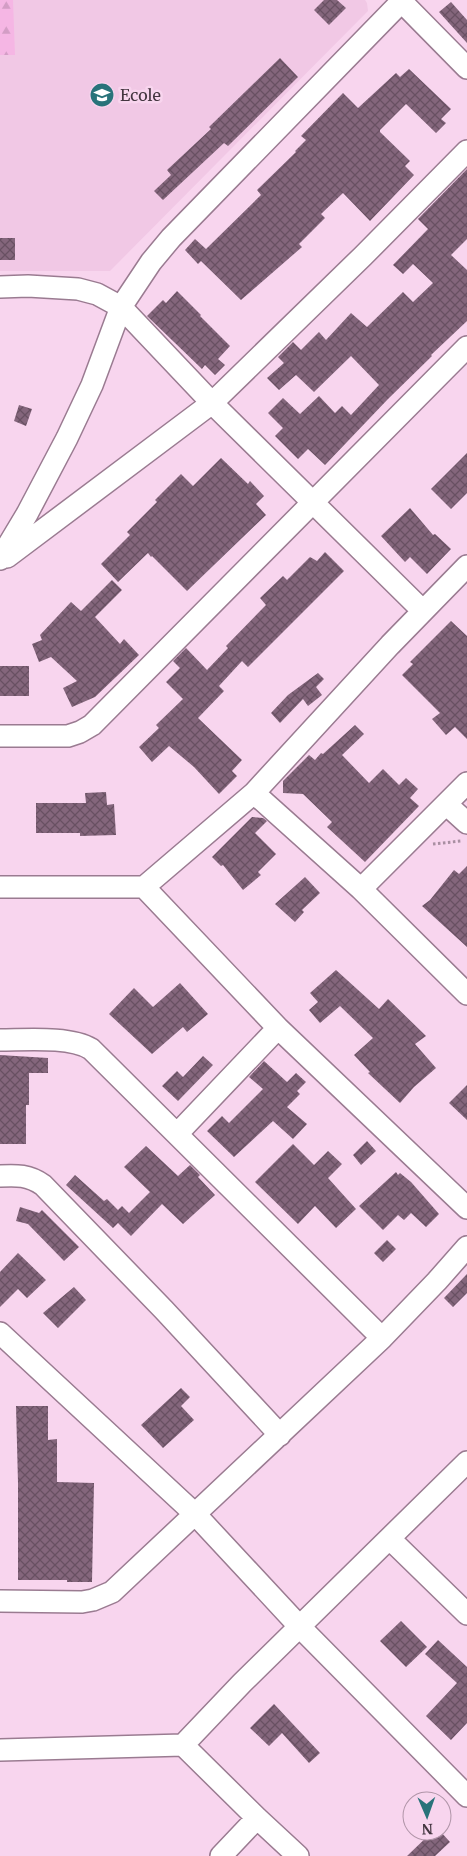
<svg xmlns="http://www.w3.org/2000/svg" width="467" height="1856" font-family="Merriweather,serif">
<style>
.built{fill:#f1c8e5}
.forest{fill:url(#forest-firs)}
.building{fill:url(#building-cross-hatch)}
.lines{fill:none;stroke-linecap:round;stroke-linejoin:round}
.minor-casing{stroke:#9a7b91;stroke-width:24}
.path{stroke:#a98fa2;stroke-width:3;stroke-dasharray:2.5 2.5;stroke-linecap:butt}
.minor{stroke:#fff;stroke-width:21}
.labels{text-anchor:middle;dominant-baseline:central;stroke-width:5;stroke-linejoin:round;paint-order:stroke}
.poi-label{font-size:16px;fill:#443640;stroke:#f8d5ee;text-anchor:start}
</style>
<defs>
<pattern id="forest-firs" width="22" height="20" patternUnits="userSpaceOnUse" patternTransform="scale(1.25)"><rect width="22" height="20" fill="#f5b6e4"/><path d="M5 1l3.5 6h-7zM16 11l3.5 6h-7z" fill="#d39dc5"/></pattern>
<pattern id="building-cross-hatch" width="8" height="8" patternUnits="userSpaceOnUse" patternTransform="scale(1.25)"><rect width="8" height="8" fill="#84667c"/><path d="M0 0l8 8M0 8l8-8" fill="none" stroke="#685062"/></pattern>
</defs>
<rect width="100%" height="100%" fill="#f8d5ee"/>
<path class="built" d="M0,0H365L367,3L368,11L110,271H0Z"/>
<path class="forest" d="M0,0H13L15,55H0Z"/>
<path class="building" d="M324,0H337L346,8L329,25L314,10Z
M451,2L467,20V43L439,12Z
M280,58L298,77L228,146L224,143L163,200L154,191L171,175L167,170L211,129L209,127Z
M409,69L451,109L441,119L446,123L436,133L406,104L380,130V132L410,161L405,166L414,175L370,221L343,193L321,214L325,218L299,244L302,247L241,300L201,261L198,264L185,250L195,239L206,249L261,195L257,190L296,152L295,151L306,140L301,136L343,93L358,108L396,73L400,77Z
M467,169V239L451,255L467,270V321L431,355L432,356L388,399L325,465L308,449L298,459L275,436L283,428L268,413L283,398L300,414L319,396L335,413L342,406L351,415L379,385L351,356L314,392L296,375L279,390L267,378L284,363L278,357L293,342L301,350L319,332L326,340L351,313L367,327L403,292L413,302L433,283L413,264L403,274L393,265L428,229L418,219Z
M0,238H15V260H0Z
M177,291L201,315L200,316L230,346L218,359L225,365L215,375L205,365L202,369L147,316L163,300L166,303Z
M19,405L32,409L26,426L14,421Z
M467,453V493L451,509L431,489Z
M221,458L248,484L250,481L264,496L256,504L266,515L187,591L152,556L151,557L148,553L118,582L101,564L130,535L127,532L157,502L155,500L181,474L193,486Z
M410,508L433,535L435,534L451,549L427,574L410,557L405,562L381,536Z
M325,552L344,571L248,667L242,661L219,686L224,691L198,718L242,760L232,771L237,776L219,794L194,767L169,746L152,762L139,747L159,728L156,725L183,699L166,682L180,668L173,661L186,648L207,670L228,648L226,646L266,605L260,598L283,576L287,580L310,557L317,561Z
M112,580L122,590L95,617L120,644L124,639L139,655L95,697L72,707L63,688L77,681L51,657L39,662L32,644L42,640L40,635L71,602L81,611Z
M451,621L467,636V739L455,727L446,735L432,719L440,713L402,675L413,664L410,662Z
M0,666H29V696H0Z
M318,673L324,679L316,687L322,695L308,706L303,699L280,723L271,713L288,695Z
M355,725L364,734L342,755L369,783L383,769L399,785L406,778L418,789L410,798L419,806L365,862L327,827L332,822L303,794L283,793V781L309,755L315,760L321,753L323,754Z
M106,792L107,805L114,804L116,835L80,836V833H36V803H86L85,793Z
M252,817L263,818L267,821L255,833L276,854L258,872L261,875L243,890L223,865L221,866L212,857Z
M467,866V947L422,906L430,900L454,870L459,874Z
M305,877L320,893L302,910L304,912L295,922L275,904Z
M336,970L379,1009L388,999L426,1036L415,1044L436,1068L414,1087L400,1103L368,1073L370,1072L354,1055L373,1038L340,1006L320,1023L309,1010L318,1002L310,993Z
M180,983L208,1014L187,1032L183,1027L152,1054L109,1014L134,988L153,1007Z
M0,1055L48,1058V1073H29V1105H26V1144H0Z
M203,1056L213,1065L178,1101L162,1086L177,1071L183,1077Z
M264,1061L287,1082L296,1073L306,1082L297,1091L300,1094L287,1107L307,1124L293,1139L273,1121L234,1157L207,1131L222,1116L229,1123L263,1089L249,1077Z
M467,1085V1120L449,1103Z
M367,1141L376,1151L361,1165L353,1155Z
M293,1144L314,1165L328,1151L342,1164L328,1178L356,1209L336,1228L315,1206L298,1224L255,1182Z
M146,1146L178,1176L190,1165L200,1175L198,1177L215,1195L183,1224L162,1204L131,1236L118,1223L113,1228L66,1185L75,1175L104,1201L107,1199L118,1210L122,1206L129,1213L150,1192L124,1167Z
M396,1172L398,1175L400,1173L411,1182L439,1214L426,1227L411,1213L404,1220L398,1215L383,1230L359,1206Z
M20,1207L39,1213L42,1210L79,1247L64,1261L28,1224L16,1221Z
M387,1240L396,1249L383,1262L374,1253Z
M18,1253L46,1280L27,1298L18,1289L0,1307V1272Z
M467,1274V1293L453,1307L444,1298Z
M74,1287L86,1300L58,1328L43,1313Z
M181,1388L190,1397L181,1406L194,1420L163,1448L141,1425Z
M16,1406H48V1440L57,1439V1482L94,1483L92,1582H67V1580H18V1483Z
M401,1621L427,1647L406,1667L380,1641Z
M438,1640L467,1667V1723L451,1740L426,1716L457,1683L425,1654Z
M274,1704L320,1753L309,1763L282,1733L269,1746L250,1728Z
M433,1831H440L450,1842L435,1856H407Z"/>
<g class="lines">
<defs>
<path id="minor" d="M400,0L467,68
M0,287L28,286L78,289L97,294L121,307L212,403L423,611
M7,557L212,403L363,256L467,151
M0,559L27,514L67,438L92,385L121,307L151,262L171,238L403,0
M0,736H68L80,732L92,725L467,347
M254,793L361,889L467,994
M446,804L467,823
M0,887H144L254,793L390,645L467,566
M144,887L278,1028L467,1208
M361,889L467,783
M0,1040C25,1040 70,1036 91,1049L382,1338
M177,1134L278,1028
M0,1176C17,1175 29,1175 43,1185L164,1310L280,1435
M0,1333L195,1514L300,1627L467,1796
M390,1539L467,1614
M0,1601L82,1602L93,1600L112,1592L382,1338L437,1281L467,1247
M183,1745L257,1818L298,1856
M0,1750L183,1745L242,1683L467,1462
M221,1856L257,1818"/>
</defs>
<use href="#minor" class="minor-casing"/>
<path class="path" d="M433,844L461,841"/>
<use href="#minor" class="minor"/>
</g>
<defs>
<symbol id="school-disc" viewBox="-11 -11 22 22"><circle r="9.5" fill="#29737a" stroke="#f8d5ee"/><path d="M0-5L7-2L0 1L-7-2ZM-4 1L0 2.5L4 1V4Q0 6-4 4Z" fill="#fff"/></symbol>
</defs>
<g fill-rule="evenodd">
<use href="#school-disc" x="88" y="81" width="28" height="28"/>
</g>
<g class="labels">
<g class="poi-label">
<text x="120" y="95">Ecole</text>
</g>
</g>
<g transform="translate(427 1816) rotate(178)"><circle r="24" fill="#f8d5ee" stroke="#b095a8"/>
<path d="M0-4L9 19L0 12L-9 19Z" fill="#29737a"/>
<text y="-8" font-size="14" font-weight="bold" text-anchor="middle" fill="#443640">N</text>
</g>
</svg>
